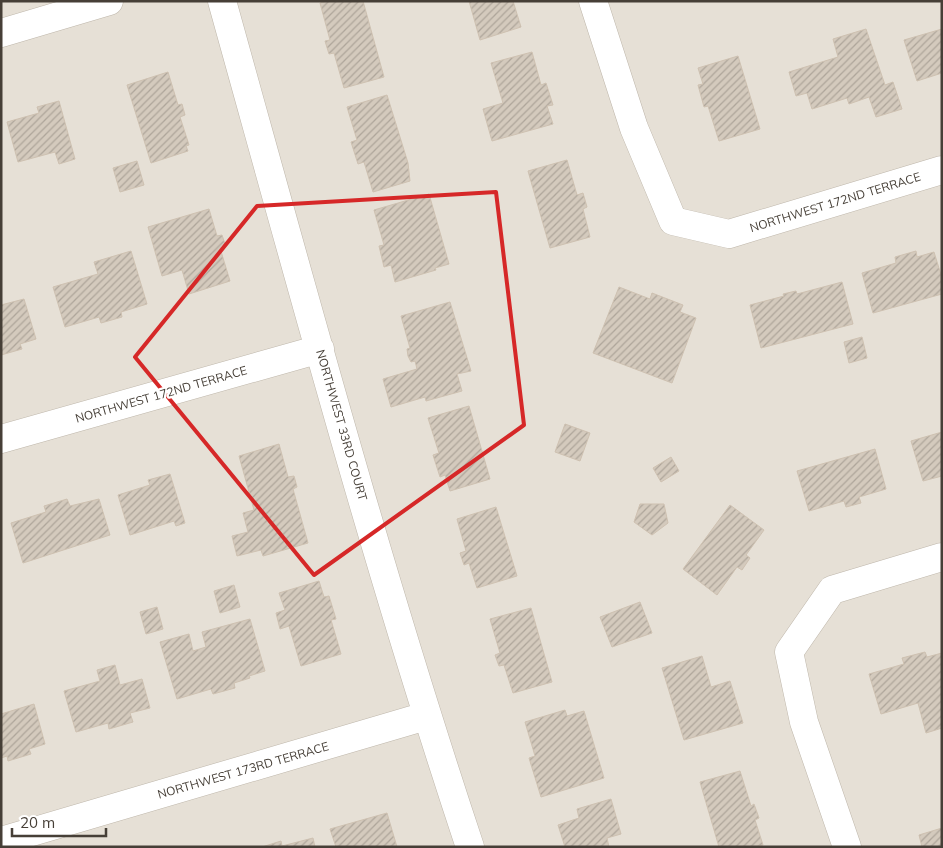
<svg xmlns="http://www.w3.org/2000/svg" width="943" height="848" font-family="Mulish,sans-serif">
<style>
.residential{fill:#e6e0d6}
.building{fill:url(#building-hatch);stroke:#cec1b1}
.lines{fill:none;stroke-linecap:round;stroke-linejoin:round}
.minor-casing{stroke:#beb6aa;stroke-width:29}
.minor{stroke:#fff;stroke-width:28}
.marked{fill:none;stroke:#d62828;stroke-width:4;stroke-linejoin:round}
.labels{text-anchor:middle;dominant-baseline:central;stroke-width:4.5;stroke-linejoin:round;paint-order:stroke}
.street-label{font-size:12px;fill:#463f37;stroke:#fff}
</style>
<defs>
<pattern id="building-hatch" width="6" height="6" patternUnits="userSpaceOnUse" patternTransform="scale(1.25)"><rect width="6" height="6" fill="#d4cabd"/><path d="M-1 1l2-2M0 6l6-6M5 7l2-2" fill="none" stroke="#aea59a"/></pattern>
</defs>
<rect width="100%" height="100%" fill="#f3efe7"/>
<path class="residential" d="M1,1H942V847H1Z"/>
<path class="building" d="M327,1H363L384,77L344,88L334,53L329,54L325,41L330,40L320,3Z
M469,1H513L521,27L480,40Z
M866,29L885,85L893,82L902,109L876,117L869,97L849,104L847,98L812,109L807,93L796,96L789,72L838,57L833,39Z
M942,29V73L917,81L904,40Z
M532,52L541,85L546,83L553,105L547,106L553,124L492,141L483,109L503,103L491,63Z
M738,56L760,129L719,141L708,106L704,107L698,85L703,84L698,68Z
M168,72L178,105L182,104L185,115L180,117L189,145L186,146L188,151L151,163L127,85Z
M387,95L408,163L410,181L373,192L364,162L358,164L351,142L357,140L347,107Z
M59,101L75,159L59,164L55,152L18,162L7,122L39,113L37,107Z
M567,160L577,195L583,193L587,207L583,209L590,237L550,248L528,171Z
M137,161L144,185L120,192L113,168Z
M429,194L449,264L435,268L436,270L395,282L391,265L384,267L379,246L384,245L374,210Z
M209,209L217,236L222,235L226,247L220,248L230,281L189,294L182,270L162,276L148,227Z
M131,251L147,304L121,312L122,317L101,323L99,317L65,327L53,287L98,274L94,262Z
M916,251L917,257L934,252L942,278V294L873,313L862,273L896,263L895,257Z
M842,282L853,324L761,348L750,305L784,296L783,294L796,291L797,294Z
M619,287L650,299L652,293L683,305L680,312L696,318L672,383L593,353Z
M24,299L36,339L20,344L22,349L1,355V305Z
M450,302L471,371L457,374L462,391L426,401L425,397L391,407L383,379L417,369L415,361L411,362L408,356L407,349L410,348L401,316Z
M862,337L867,358L849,363L844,342Z
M469,406L490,479L450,491L445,475L440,477L433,455L439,453L428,418Z
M565,424L590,433L580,461L555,452Z
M942,432V476L923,481L911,441Z
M279,444L288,477L294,476L297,487L293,489L308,543L263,556L261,550L237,556L232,536L248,532L243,513L254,510L239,456Z
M875,449L886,489L859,497L861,503L846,507L844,501L809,511L797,471Z
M671,457L679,471L661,482L653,468Z
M170,474L185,523L176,526L174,521L130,535L118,495L150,485L148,480Z
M67,499L70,506L99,499L110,535L23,563L11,523L46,512L44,506Z
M640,504H664L668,523L652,535L634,522Z
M730,505L764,530L746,555L750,558L742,570L737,567L717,595L683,569Z
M496,507L517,576L477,588L469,563L464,565L460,553L466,551L457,519Z
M319,581L324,597L329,596L336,619L331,620L341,654L301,666L289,626L280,629L276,613L285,610L279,593Z
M234,585L240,607L220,613L214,591Z
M640,602L652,633L612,647L600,617Z
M157,607L163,629L146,634L140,612Z
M531,608L552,682L513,693L504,665L499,666L495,655L500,653L490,619Z
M250,619L265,671L249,676L250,678L234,683L235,688L213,694L211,689L177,699L160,642L189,634L193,651L206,647L202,632Z
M925,652L927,657L942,653V728L926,733L918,703L881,714L869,674L904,664L902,658Z
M702,656L711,687L730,681L743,723L684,740L662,668Z
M115,665L120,685L142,679L150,708L130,713L133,722L109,729L108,723L76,732L64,691L100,681L97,670Z
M34,704L45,744L29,749L31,754L8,761L7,756L1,758V714Z
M565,710L567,716L584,711L604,778L541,797L529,758L535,756L525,722Z
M740,771L751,806L754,804L759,818L755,820L763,845L755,847H719L700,782Z
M611,799L621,834L607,838L609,847H565L558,825L579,818L577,809Z
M387,813L397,847H336L330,829Z
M942,828V847H922L919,835Z
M313,838L315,847H262L281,841L282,846Z"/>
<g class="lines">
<defs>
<path id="minor" d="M222,1C301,284 377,568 470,847
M593,1L634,128L673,221L729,234L942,170
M1,33L109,1
M1,439L320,349
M1,841L426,716
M847,847L804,722L789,652L832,590L942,557"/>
</defs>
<use href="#minor" class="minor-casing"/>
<use href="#minor" class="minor"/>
</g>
<path class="marked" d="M496,192L524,425L314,575L135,357L257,206Z"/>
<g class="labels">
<g class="street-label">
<text transform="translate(835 202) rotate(-17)">NORTHWEST 172ND TERRACE</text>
<text transform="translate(161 394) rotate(-16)">NORTHWEST 172ND TERRACE</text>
<text transform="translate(342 425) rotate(74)">NORTHWEST 33RD COURT</text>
<text transform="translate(243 770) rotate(-16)">NORTHWEST 173RD TERRACE</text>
</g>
</g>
<rect width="943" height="848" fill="none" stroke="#463f37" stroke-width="5"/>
<path d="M12 828v8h94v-8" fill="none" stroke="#463f37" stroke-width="2.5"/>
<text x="20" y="828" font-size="15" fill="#463f37" stroke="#ffffff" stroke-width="4" paint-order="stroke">20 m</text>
</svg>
